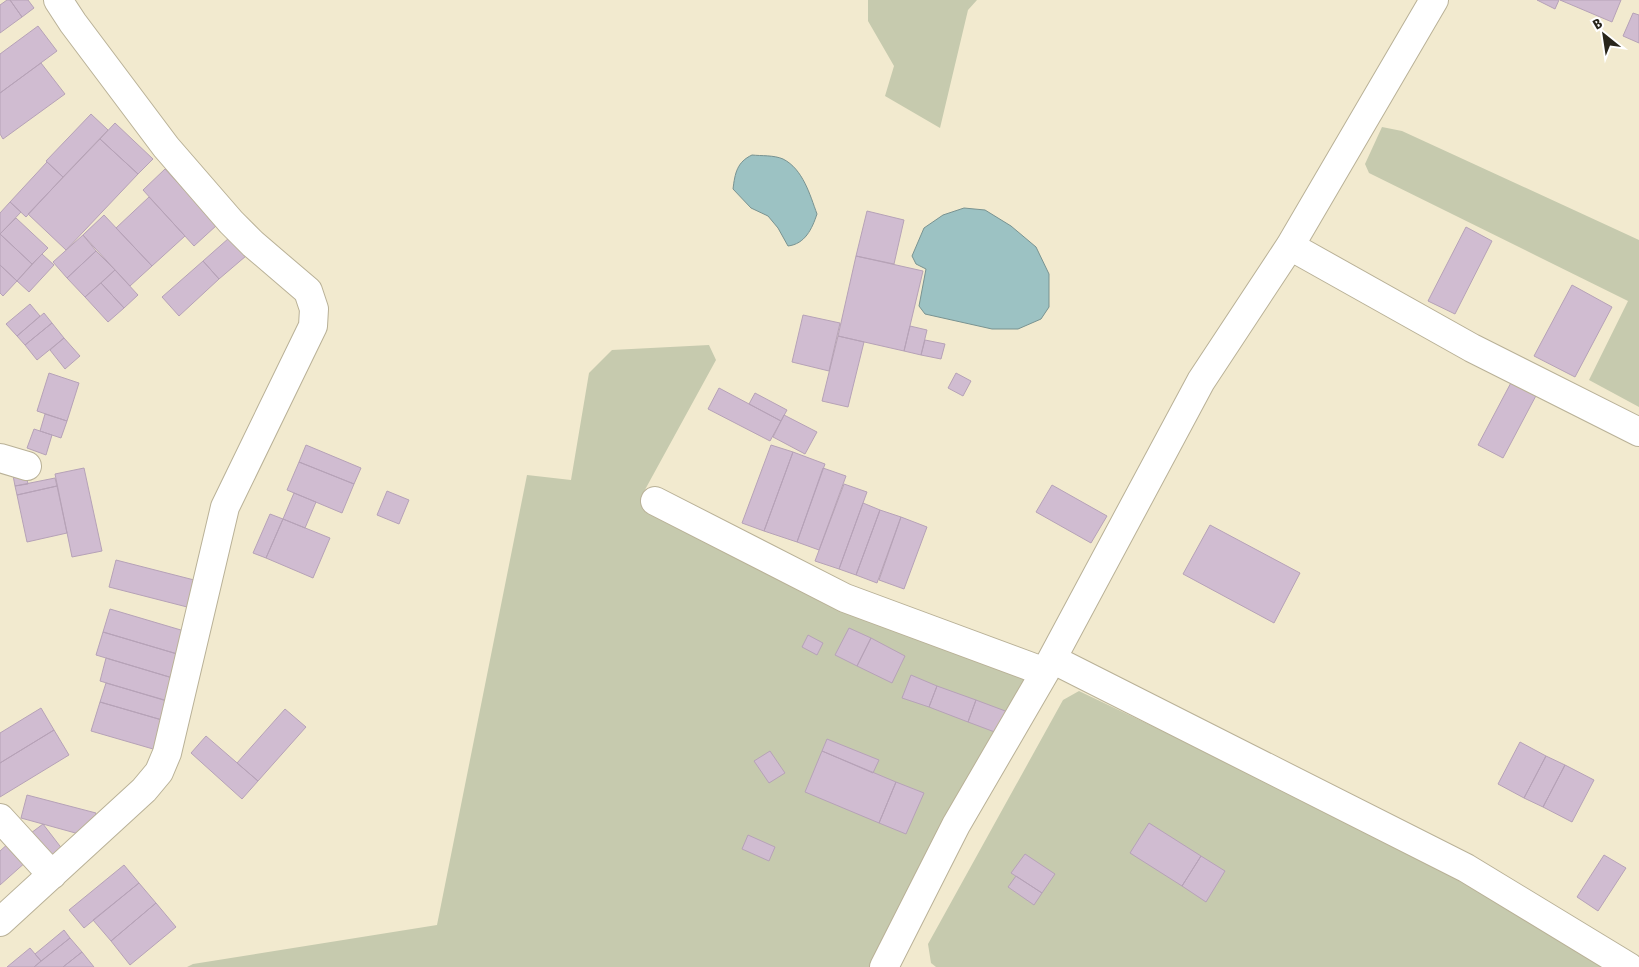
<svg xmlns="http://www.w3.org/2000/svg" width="1639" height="967" font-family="'Fira Sans Condensed',sans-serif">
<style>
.green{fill:#c6caae}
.water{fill:#9cc2c3;stroke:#799391}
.building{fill:#d0bcd1;stroke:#b6a2b7}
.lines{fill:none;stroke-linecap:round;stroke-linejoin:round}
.street-casing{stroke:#b9b197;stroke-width:30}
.street{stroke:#fff;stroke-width:28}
</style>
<rect width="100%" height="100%" fill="#f2eacf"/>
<path class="green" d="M868,0H977L968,10L940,128L885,96L894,66L868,21Z
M1382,127L1402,131L1639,240V407L1589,380L1628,301L1369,173L1365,164Z
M709,345L716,360L641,497L645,512L781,577L1037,676L878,967H187L193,964L437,925L527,475L571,480L589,373L612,350Z
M1079,691L1464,875L1610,967H936L931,963L928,944L1063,700Z"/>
<path class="water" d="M752,155C761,156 774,155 783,159C803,169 810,195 817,214C812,229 805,244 788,246L778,228L768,216L751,208L733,189C735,173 737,162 752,155Z
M964,208L985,210L1011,226L1036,247L1049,274V307L1041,319L1018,329H992L925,314L919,306L926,269L916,264L912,256L924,228L943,215Z"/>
<path class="building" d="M7,0H10L22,17L0,33V5Z
M10,0H28L34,8L22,17Z
M1537,0H1559L1555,9Z
M1560,0H1621L1612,22Z
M1633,13L1639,15V43L1623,36Z
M38,26L57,51L0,93V54Z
M41,63L65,94L3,139L0,134V93Z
M91,114L108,130L63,177L46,161Z
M115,123L153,159L138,174L100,139Z
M100,139L138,174L66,250L28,214Z
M47,162L63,177L26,217L10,202Z
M165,169L217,225L194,246L143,190Z
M149,197L185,236L152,266L116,228Z
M10,202L21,212L0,234V213Z
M867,211L904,220L894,264L856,256Z
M104,215L152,266L130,286L83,235Z
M16,218L48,248L32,264L0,234Z
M1466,227L1492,241L1455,314L1428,301Z
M0,234L32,264L17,281L0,265Z
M83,235L96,251L67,278L53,262Z
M229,238L246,256L219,279L203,261Z
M96,251L115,270L85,297L67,278Z
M42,254L54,265L29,292L17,281Z
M856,256L923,271L904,351L838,336Z
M203,261L219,279L179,316L162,297Z
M0,265L17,281L3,296L0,293Z
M115,270L138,295L124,308L101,283Z
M101,283L124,308L108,322L85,297Z
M1572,285L1612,307L1575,377L1534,356Z
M30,304L40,316L17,336L6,324Z
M44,313L52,323L25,345L17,336Z
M803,315L840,323L829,371L792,362Z
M52,323L64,338L37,360L25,345Z
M910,326L927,330L921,355L904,351Z
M838,336L864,342L848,407L822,401Z
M64,338L80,356L65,369L50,350Z
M925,340L945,344L941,359L921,355Z
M49,373L79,383L67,421L37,411Z
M956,373L971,381L963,396L948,388Z
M1514,377L1539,390L1503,458L1478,445Z
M719,388L781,421L770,441L708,409Z
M755,393L787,410L781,421L749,404Z
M45,414L67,421L61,438L40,431Z
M784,415L817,432L805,454L773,437Z
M34,429L52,435L46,455L27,448Z
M306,445L361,468L354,484L299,462Z
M771,445L793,452L764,531L742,523Z
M793,452L825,464L797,542L764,531Z
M299,462L354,484L342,513L287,490Z
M24,467L28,484L15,486L12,470Z
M84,468L102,551L72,557L55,474Z
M823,468L846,476L819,550L797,542Z
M55,478L57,486L17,495L15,486Z
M844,484L867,492L839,569L815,561Z
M1052,485L1107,516L1091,543L1036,512Z
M57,486L67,533L27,542L17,495Z
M387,491L409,500L399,524L377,515Z
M294,493L316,502L305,528L283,519Z
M863,503L880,510L856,575L839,569Z
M880,510L901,517L877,583L856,575Z
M270,514L283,519L266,558L253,553Z
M901,517L927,527L904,589L879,580Z
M283,519L330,538L313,578L266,558Z
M1210,525L1300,573L1274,623L1183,574Z
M116,560L202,582L195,609L109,587Z
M110,609L191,633L184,656L103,632Z
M849,628L871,638L857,666L835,655Z
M103,632L184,656L176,679L96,655Z
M808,635L823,643L817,655L802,647Z
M871,638L905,656L892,683L857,666Z
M106,658L176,679L170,702L100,681Z
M911,675L937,686L929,707L902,698Z
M106,683L175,703L169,722L100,702Z
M937,686L976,700L968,722L929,707Z
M976,700L1008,712L1000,734L968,722Z
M100,702L169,722L160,751L91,731Z
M41,708L54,730L0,763V733Z
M285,709L306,727L258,781L237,763Z
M54,730L69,755L0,797V763Z
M206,736L258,781L242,799L191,753Z
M827,739L879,760L873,773L822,751Z
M1520,742L1546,756L1524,798L1498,784Z
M770,751L785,773L769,783L754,761Z
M822,751L896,782L879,823L805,792Z
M1546,756L1565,765L1543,807L1524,798Z
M1565,765L1594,780L1572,822L1543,807Z
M896,782L924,793L906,834L879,823Z
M27,795L96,813L90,837L21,818Z
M1149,823L1201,856L1182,886L1130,853Z
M43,824L63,850L47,863L27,836Z
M748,835L775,847L769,861L742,849Z
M10,842L27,861L0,885V851Z
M1025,854L1055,874L1042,893L1011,873Z
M1604,855L1626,868L1598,911L1577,897Z
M1201,856L1225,871L1206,902L1182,886Z
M124,865L139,883L84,928L69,910Z
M1016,876L1042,893L1034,905L1008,887Z
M139,883L156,903L111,941L93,920Z
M156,903L176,927L130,965L111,941Z
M64,930L70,938L41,961L35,954Z
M70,938L82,952L63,967H34Z
M30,948L41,961L34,967H7Z
M82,952L94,967H63Z"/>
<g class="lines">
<defs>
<path id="street" d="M1290,246L1472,348L1639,432
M0,458L27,466
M655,501L845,598L1045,672
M1052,659L1466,868L1629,967
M0,818L52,875
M0,922L144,790L159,772L167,753L225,507L313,326L314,309L308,291L253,244L231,222L166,147L73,23L58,0
M884,967L956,825L1045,672L1201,381L1290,246L1434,0"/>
</defs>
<use href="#street" class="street-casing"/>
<use href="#street" class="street"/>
</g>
<g transform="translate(1604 35) rotate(330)" stroke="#ffffff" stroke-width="4" paint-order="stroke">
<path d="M0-4L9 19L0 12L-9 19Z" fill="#28251b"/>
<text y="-8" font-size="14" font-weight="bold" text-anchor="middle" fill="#28251b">B</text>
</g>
</svg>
